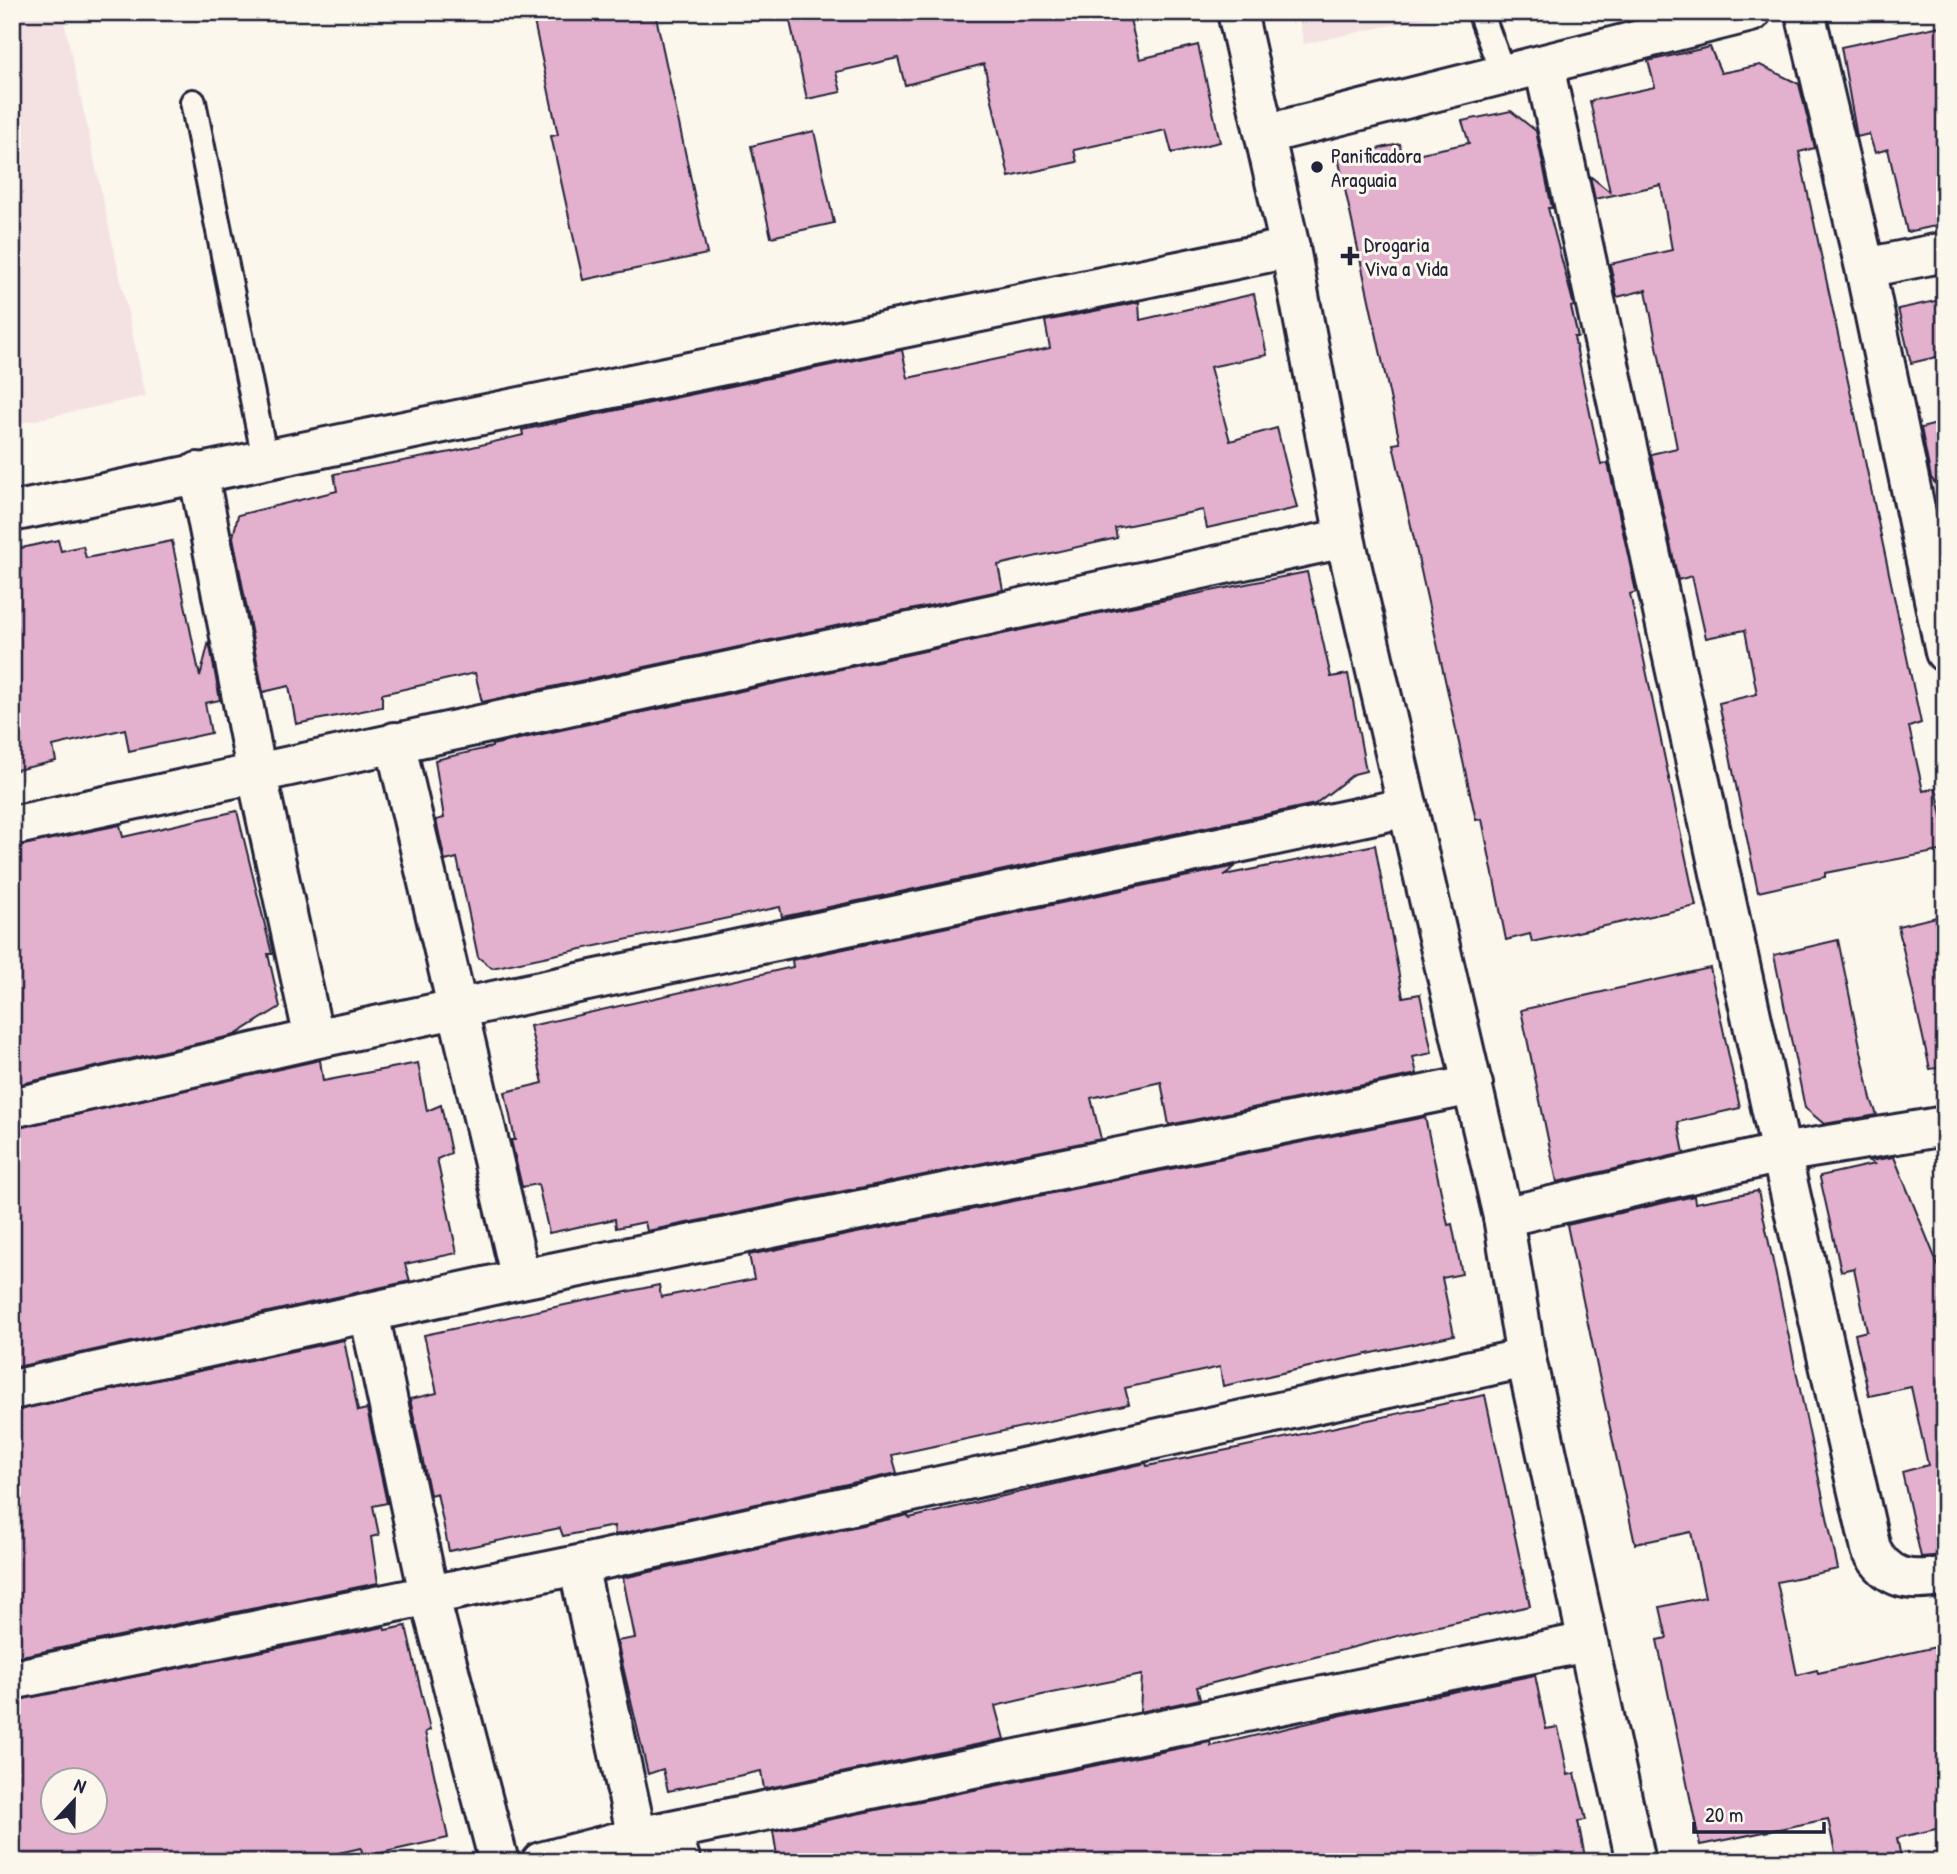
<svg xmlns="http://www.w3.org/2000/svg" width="1957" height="1874" font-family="'Patrick Hand',sans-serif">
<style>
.built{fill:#f4e2e3}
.building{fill:#e3b0cd;stroke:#22223b;stroke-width:2;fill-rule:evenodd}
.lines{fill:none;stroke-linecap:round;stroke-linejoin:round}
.lane-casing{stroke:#22223b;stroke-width:30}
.street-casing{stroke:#22223b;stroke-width:44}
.secondary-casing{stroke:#22223b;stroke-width:44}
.lane{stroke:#fbf7ec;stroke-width:24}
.street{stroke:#fbf7ec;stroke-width:38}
.secondary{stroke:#fbf7ec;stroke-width:38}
.poi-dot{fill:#22223b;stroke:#fbf7ec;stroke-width:2.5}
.labels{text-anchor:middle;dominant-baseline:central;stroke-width:6;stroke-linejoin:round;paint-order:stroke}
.poi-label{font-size:21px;fill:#22223b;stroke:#fbf7ec;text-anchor:start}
</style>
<rect width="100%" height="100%" fill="#fbf7ec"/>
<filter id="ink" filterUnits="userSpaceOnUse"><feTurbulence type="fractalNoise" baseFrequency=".0143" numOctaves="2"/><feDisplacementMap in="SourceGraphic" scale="14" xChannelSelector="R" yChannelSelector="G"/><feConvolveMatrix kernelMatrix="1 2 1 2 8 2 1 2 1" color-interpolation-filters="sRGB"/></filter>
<g filter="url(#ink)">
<path class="built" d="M12,12H62L146,396L12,425Z
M1297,12H1452L1304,44Z"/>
<path class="building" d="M532,12H655L707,254L583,280L551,136L558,135Z
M788,12H1128L1140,59L1198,45L1220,142L1172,153L1166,130L1074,150L1077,162L1009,177L984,64L905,85L898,58L836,72L841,92L807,99Z
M1945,25V224L1907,232L1888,149L1875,153L1869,134L1857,137L1841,47Z
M1710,47L1721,73L1760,65L1799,84L1815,148L1799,152L1921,723L1909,727L1923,791L1936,788L1945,830V850L1825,873V877L1758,892L1719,703L1757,694L1745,630L1706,638L1692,576L1678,580L1651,454L1677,448L1646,290L1617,297L1610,264L1672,250L1661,185L1595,199L1590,176L1610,192L1590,101L1655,87L1648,61Z
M1511,111L1536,131L1552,208H1548L1574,306L1571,307L1578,337H1574L1601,465L1608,463L1636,592L1630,594L1696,906L1532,942L1530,934L1506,940L1482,819L1476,820L1393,444L1400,443L1338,157L1400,144L1402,157L1469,143L1462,121Z
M814,131L834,223L771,237L751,146Z
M1254,294L1267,355L1210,367L1230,441L1277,428L1297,508L1207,528L1203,510L1115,528L1117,538L998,565L1003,590L482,702L475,673L382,694V707L296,724L289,686L263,692L233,537L238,515L337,491L334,474L451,452L523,435L522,430L902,350L908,378L1050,348L1045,321L1139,302L1140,320Z
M1945,299V355L1911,363L1898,309Z
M1945,422V495L1931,478L1921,428Z
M58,540L61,551L83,546L86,558L172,541L200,677L209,641L220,700L205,703L211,733L129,751L125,729L53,746L56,761L12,771V550Z
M1307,572L1331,677L1348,674L1366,771L1354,774L1315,804L782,917L780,907L492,968L478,957L457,858L445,861L436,820L444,818L435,760L492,747V745L1090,615Z
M237,811L272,954H268L280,1007L235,1035L12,1086V847L120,825L123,837Z
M1375,845L1403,997L1420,994L1432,1053L1413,1057L1417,1074L1169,1125L1161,1082L1091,1098L1101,1139L647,1231L645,1222L616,1228L615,1219L549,1233L538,1184L522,1187L511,1140H515L505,1092L543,1083L530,1026L793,967L792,960L1236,866L1224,875Z
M1945,915V1067L1930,1069L1898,926Z
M1838,940L1871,1099L1877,1115L1824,1124L1805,1108L1774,955Z
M1710,968L1740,1108L1678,1122L1684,1153L1557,1182L1521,1010Z
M320,1060L323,1081L418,1063L427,1111L441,1105L451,1153L437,1159L457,1253L405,1264L410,1281L12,1368V1129Z
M1425,1117L1448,1225L1452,1224L1462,1274L1442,1278L1454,1335L1223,1386L1220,1367L1125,1388L1129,1404L892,1455L897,1473L615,1535L614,1526L563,1536L560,1528L449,1551L437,1493L430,1495L410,1399L437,1393L424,1335L659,1285L661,1297L754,1279L749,1255Z
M1894,1157L1945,1282V1555L1921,1557L1902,1472L1928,1465L1911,1387L1869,1396L1855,1334L1867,1331L1854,1268L1841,1271L1820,1178V1176L1874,1164L1869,1161Z
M1758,1191L1838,1569L1777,1582L1797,1675L1817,1670L1818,1673L1945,1645V1827L1897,1838L1902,1862H1837L1828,1819L1700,1845L1657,1640L1667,1638L1660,1607L1705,1597L1691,1532L1635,1544L1609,1423L1567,1225L1694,1196L1695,1203Z
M344,1340L358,1411L367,1409L387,1503L373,1506L379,1535L371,1537L378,1583L12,1658V1411Z
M1485,1395L1530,1606L1425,1629L1197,1687L1200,1699L1140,1712L1142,1675L1042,1695L995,1706L1004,1739L764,1789L761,1771L668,1791L663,1769L648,1774L617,1641L635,1638L623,1578L908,1515L909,1518L1146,1463L1147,1466L1237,1448Z
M406,1626L430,1730L425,1732L448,1838L363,1857L361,1848L298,1862H12V1701L384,1627L385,1630ZM52,1780H94V1822H52Z
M1535,1675L1546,1729L1558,1727L1568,1775L1575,1773L1586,1820L1578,1821L1586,1862H778L773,1831L1210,1742L1211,1746L1351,1713Z"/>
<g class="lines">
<defs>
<path id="lane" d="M1480,12L1504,76
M193,102L265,459"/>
<path id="street" d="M1805,12L1865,268L1945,652
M1544,66L1781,1153L1945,1126
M1266,134L1751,12
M1865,268L1945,252
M198,472L257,775L314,1039
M12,512L1290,248
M395,742L521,1279
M12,826L1345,538
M12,1108L314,1039L1408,807
M1503,1217L1781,1153L1871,1549C1888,1581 1911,1583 1945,1576
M369,1313L429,1594L499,1862
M12,1390L521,1279L1473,1085
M578,1565L637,1837
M12,1680L578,1565L1526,1358
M671,1830L681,1862
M541,1862L637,1837L1587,1642"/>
<path id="secondary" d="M1237,12L1290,248L1345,538L1503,1217L1526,1358L1636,1862"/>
</defs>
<use href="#lane" class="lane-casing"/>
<use href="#street" class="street-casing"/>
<use href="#secondary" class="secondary-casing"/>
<use href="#lane" class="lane"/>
<use href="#street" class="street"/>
<use href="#secondary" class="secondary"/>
</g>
</g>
<g class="poi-dot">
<circle cx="1317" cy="167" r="7"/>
<path d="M1346.5 245.5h7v7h7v7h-7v7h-7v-7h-7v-7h7z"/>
</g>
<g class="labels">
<g class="poi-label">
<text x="1331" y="155">Panificadora<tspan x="1331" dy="24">Araguaia</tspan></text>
<text x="1364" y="244">Drogaria<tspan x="1364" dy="24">Viva a Vida</tspan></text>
</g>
</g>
<rect width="1957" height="1874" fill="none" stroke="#fbf7ec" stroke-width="42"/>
<rect x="21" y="21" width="1915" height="1832" fill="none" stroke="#22223b" stroke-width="2.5" filter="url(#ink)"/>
<g transform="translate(74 1801) rotate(22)"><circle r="33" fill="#fbf7ec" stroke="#a4a2a5" stroke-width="2"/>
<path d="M0-5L12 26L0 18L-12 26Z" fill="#22223b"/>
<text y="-10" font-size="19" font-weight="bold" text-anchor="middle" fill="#22223b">N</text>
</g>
<path d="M1694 1822v10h130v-10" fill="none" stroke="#22223b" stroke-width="3.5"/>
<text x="1705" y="1822" font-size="21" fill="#22223b" stroke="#fbf7ec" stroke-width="5" paint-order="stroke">20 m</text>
</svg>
